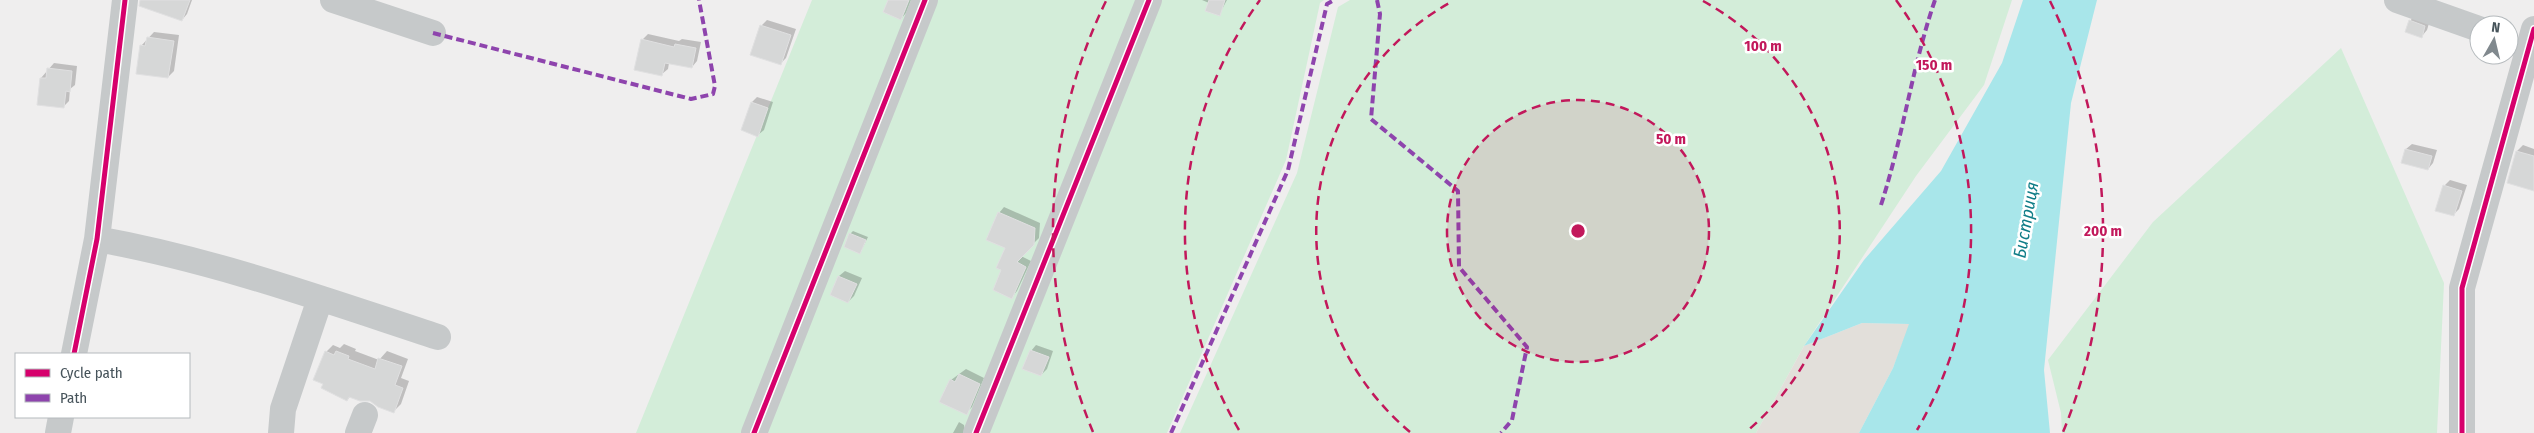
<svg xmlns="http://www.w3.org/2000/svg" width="2534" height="433" font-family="'Fira Sans Condensed',sans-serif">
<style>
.green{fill:#d3edd9}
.sand{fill:#e2dfda}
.water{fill:#a8e6ea}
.shadow{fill:#0003}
.building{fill:#d6d7d7;stroke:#e0e0e1}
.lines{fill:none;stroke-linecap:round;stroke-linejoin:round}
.minor{stroke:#c6c9ca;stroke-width:26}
.quiet{stroke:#8e44ad;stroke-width:4;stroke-dasharray:8 4;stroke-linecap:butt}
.cycleway-casing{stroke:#fff;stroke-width:8}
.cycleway{stroke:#d6006c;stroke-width:5}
.ring{fill:none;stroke:#c2185b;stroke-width:2.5;stroke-dasharray:9 6}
.labels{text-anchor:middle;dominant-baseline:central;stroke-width:5;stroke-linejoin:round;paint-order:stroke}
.water-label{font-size:18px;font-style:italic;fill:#0f7d87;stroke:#fff}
.centre{fill:#c2185b;stroke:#fff;stroke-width:2.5}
.ring-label{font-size:15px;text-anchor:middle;font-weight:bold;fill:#c2185b;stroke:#fff;stroke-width:5;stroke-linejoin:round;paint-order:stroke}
</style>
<rect width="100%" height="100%" fill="#efeeee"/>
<path class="green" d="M812,0H1324L1320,3L1286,160L1167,433H636Z
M1350,0H2012L1984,85L1916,176L1804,346L1756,433H1180L1297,173L1338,7Z
M2341,48L2444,283L2437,433H2062L2061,413L2048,360L2153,222Z"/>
<path class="sand" d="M1862,323L1910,324L1893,368L1859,433H1756L1804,346Z"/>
<path class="water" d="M2023,0H2097L2071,103L2044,370L2050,433H1859L1893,368L1909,324L1862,323L1804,346L1864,260L1941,171L2002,63Z"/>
<path class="shadow" d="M149,0H192L187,14L182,20Z
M890,0H911L906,13L901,19Z
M1202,0H1227L1219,15L1209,3Z
M2415,15L2430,20L2427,30L2422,36L2410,21Z
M767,20L796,29L786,58L780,64L761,26Z
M154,32L179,35L174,71L168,77L141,46Z
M648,34L679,41L682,39L701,42L697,61L692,67L669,63L668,69L662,74L642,40Z
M54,63L77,66L75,85L70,89L69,101L63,107L41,78Z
M757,97L773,102L764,130L758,135L752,102Z
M2412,144L2437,150L2433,163L2428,169L2403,163L2406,149Z
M2523,145L2534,149V190L2508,182L2517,151Z
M2450,180L2467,185L2459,209L2453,215L2444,186Z
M1004,207L1040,223L1039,238L1021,256L1031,261L1017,291L1012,297L1003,270L1007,247L999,213Z
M853,231L868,237L860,253L850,234Z
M845,271L862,278L854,296L848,302L831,294L839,276Z
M344,344L356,349L355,351L379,360L387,351L408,359L401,378L409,381L401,404L393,412L370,400L350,397L347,400L335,395L336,392L324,383L326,352L333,345L340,348Z
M1036,345L1053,351L1047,369L1041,375L1031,351Z
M966,369L984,378L972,407L966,413L951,380Z
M959,422L964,425L965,433H953Z"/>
<path class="building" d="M140,0H190L182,21L139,6Z
M888,0H909L901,20L883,12Z
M1209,0H1225L1220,16L1205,11Z
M2409,20L2425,26L2422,38L2405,32Z
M760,25L791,35L781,65L750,55Z
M147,37L174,41L168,78L136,74L140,45L145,46Z
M641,39L674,47L675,44L696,48L692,68L665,63L662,76L634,70Z
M47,68L72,71L70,92L66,91L64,108L37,105L40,78H46Z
M751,102L768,108L758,137L741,130Z
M2405,149L2432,156L2428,170L2401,163Z
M2516,151L2534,156V191L2507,183Z
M2443,185L2462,191L2454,216L2435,211Z
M998,212L1035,228L1034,245L1017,262L1026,267L1012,299L993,290L1001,270L996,268L1005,248L986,240Z
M849,233L866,240L860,254L844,247Z
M838,276L857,284L848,303L830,295Z
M1030,350L1049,357L1041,376L1022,369Z
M325,351L334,355L336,351L349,356L348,359L375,369L378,358L402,366L395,385L403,388L394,413L378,407L370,401H360L349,397L347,401L321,388L323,384L313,380Z
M959,374L980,384L967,415L939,402L950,379L955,382Z"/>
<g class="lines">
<path class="minor" d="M333,0L433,33
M2397,0L2479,29
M97,239C214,260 325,300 438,337
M74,354L97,239L125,0
M58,433L61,417
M281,433L283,409L320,299
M358,433L365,415
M754,433L925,0
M976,433L1149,0
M2462,433V288L2534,29"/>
<path class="quiet" d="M1377,0L1380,14L1371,119L1458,191L1459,267L1527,347L1512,420L1501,433
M433,33L691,99L713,94L715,86L699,0
M1881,205C1903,137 1912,67 1935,0
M1171,433L1288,170L1327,4L1334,0"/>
<defs>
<path id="cycleway" d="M74,354L97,239L125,0
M754,433L925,0
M976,433L1149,0
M2462,433V288L2534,29"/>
</defs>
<use href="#cycleway" class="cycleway-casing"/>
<use href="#cycleway" class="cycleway"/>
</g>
<circle cx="1578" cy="231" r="131" fill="#c2185b" fill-opacity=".12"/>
<g class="ring">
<circle cx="1578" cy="231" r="131"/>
<path d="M1410 432A262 262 0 0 1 1453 1M1703 1A262 262 0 0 1 1746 432"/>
<path d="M1239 430A393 393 0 0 1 1260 0M1896 0A393 393 0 0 1 1917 430"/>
<path d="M1093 432A525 525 0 0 1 1106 1M2050 1A525 525 0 0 1 2063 432"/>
</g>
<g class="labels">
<g class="water-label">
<text transform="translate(2026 220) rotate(-80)">Бистриця</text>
</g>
</g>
<circle cx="1578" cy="231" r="8" class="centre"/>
<g class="ring-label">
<text x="1763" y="51">100 m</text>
<text x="1934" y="70">150 m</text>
<text x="1671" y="144">50 m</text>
<text x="2103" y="236">200 m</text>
</g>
<rect x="15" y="353" width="175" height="65" fill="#ffffff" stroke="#b5babd"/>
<rect x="25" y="369" width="25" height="8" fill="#d6006c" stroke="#b5babd"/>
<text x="60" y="378" font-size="15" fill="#46535a">Cycle path</text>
<rect x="25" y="394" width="25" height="8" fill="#8e44ad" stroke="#b5babd"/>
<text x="60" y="403" font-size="15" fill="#46535a">Path</text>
<g transform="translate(2494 40) rotate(8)"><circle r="24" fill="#ffffff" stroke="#b5babd"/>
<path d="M0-4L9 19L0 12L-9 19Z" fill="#81898e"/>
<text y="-8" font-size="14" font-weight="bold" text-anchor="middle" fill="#46535a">N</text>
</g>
</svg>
